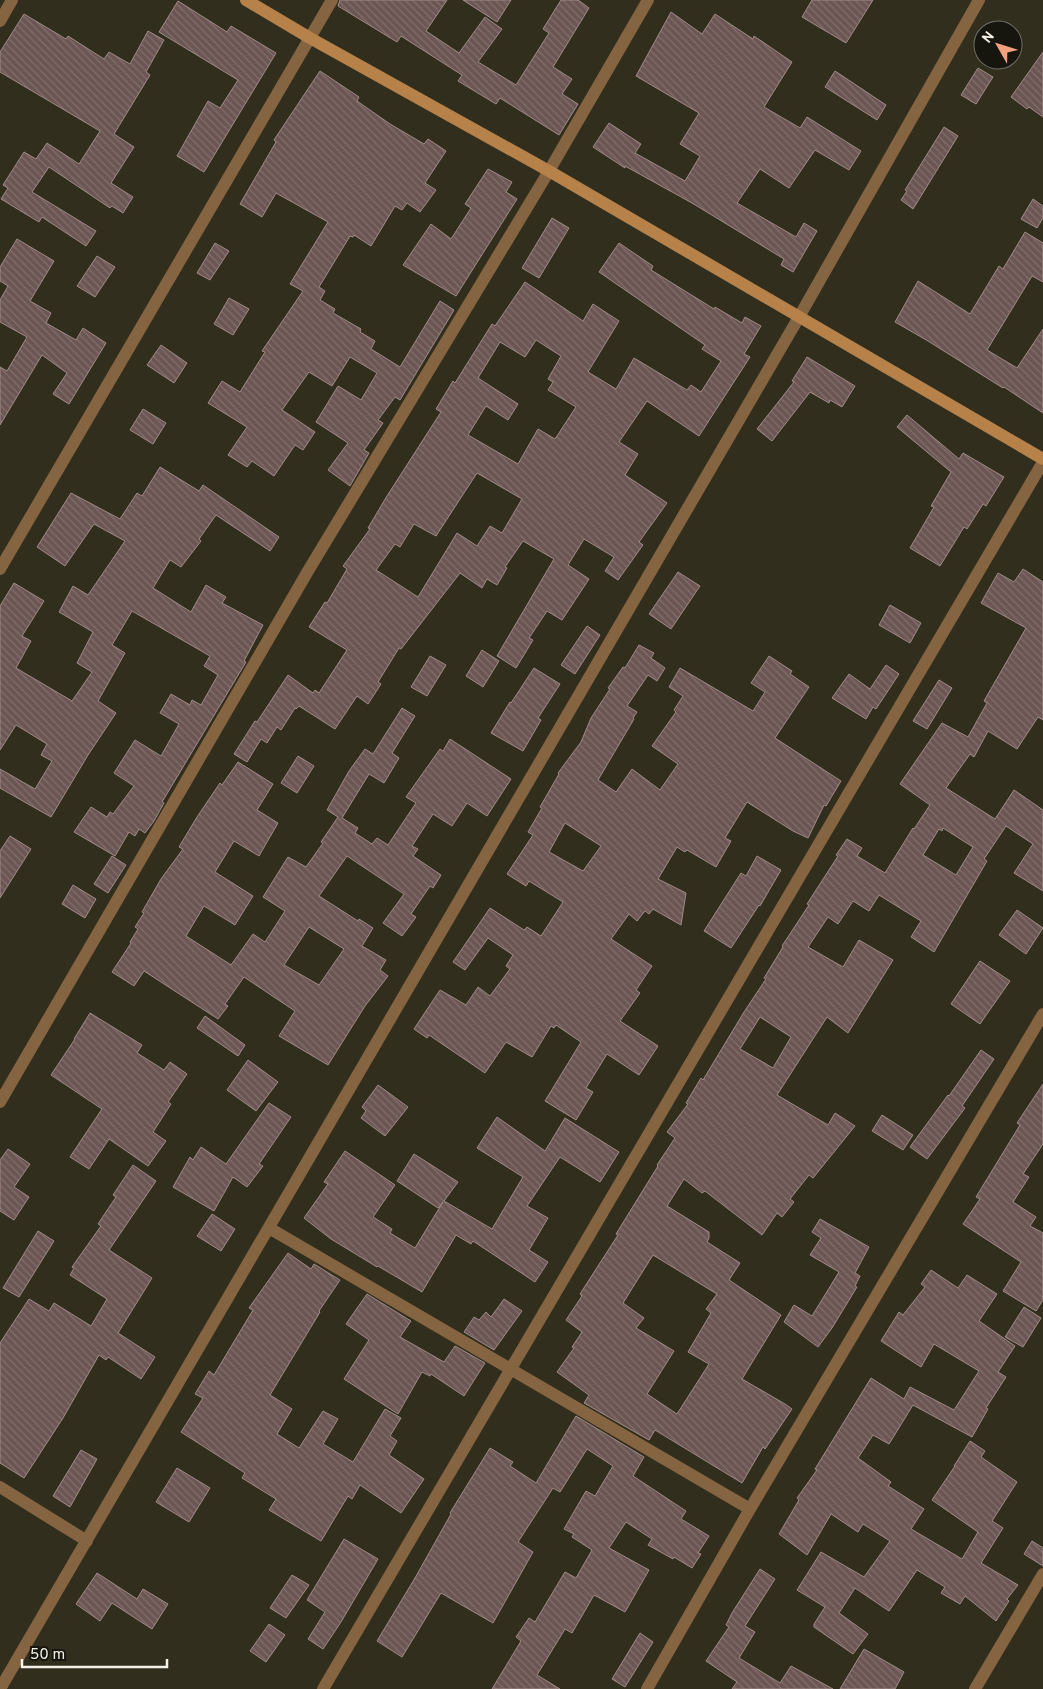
<svg xmlns="http://www.w3.org/2000/svg" width="1043" height="1689" font-family="Overpass,sans-serif">
  <style>
    .building { fill: url(#building-back-hatch); stroke: #a18a88; fill-rule: evenodd }
    .lines { fill: none; stroke-linecap: round; stroke-linejoin: round }
    .minor { stroke: #856442; stroke-width: 12 }
    .secondary { stroke: #b7824a; stroke-width: 12 }
  </style>
  <defs>
    <pattern id="building-back-hatch" width="6" height="6" patternUnits="userSpaceOnUse" patternTransform="scale(1.25)"><rect width="6" height="6" fill="#6b5653"/><path d="M-1 5l2 2M0 0l6 6M5-1l2 2" fill="none" stroke="#816f6c"/></pattern>
  </defs>
  <rect width="100%" height="100%" fill="#312e1d"/>
  <path class="building" d="M 340,0 L 447,0 L 426,31 L 459,53 L 485,17 L 502,29 L 478,62 L 516,85 L 549,33 L 543,29 L 561,0 L 578,0 L 589,8 L 553,67 L 572,79 L 562,94 L 578,104 L 559,135 L 500,98 L 496,104 L 458,81 L 462,75 L 401,36 L 397,42 L 338,6 Z
    M 463,0 L 511,0 L 497,22 Z
    M 812,0 L 873,0 L 846,43 L 802,17 Z
    M 178,1 L 227,32 L 231,26 L 276,53 L 204,172 L 177,156 L 208,101 L 220,108 L 238,80 L 159,32 Z
    M 671,12 L 702,34 L 715,14 L 753,39 L 754,36 L 792,62 L 764,107 L 800,128 L 807,117 L 861,151 L 849,170 L 815,150 L 789,188 L 760,169 L 737,203 L 796,237 L 804,223 L 817,231 L 793,272 L 781,265 L 784,259 L 692,203 L 625,166 L 625,168 L 593,147 L 609,123 L 641,144 L 635,153 L 685,181 L 700,156 L 680,144 L 699,113 L 636,76 Z
    M 24,14 L 66,39 L 68,36 L 104,59 L 109,52 L 130,64 L 148,31 L 164,40 L 146,72 L 150,75 L 114,134 L 134,147 L 111,183 L 133,197 L 123,213 L 112,206 L 110,208 L 49,167 L 32,192 L 96,231 L 86,246 L 42,217 L 39,222 L 1,199 L 8,188 L 3,185 L 24,152 L 36,159 L 47,143 L 79,164 L 100,131 L 0,72 L 0,52 Z
    M 1043,52 L 1043,117 L 1029,107 L 1027,109 L 1011,97 Z
    M 978,68 L 993,77 L 976,104 L 961,95 Z
    M 320,71 L 359,97 L 357,101 L 390,124 L 424,144 L 428,139 L 446,151 L 425,183 L 436,190 L 420,212 L 407,203 L 402,210 L 395,206 L 371,246 L 354,235 L 353,237 L 350,236 L 319,287 L 325,291 L 320,300 L 335,309 L 333,313 L 361,329 L 360,332 L 375,341 L 371,349 L 400,367 L 440,301 L 454,310 L 400,400 L 395,397 L 378,420 L 383,423 L 364,450 L 369,453 L 350,486 L 328,470 L 348,443 L 316,422 L 338,386 L 361,400 L 377,373 L 350,357 L 332,386 L 309,372 L 282,410 L 315,432 L 303,450 L 295,445 L 274,476 L 252,461 L 247,467 L 228,455 L 247,427 L 208,403 L 222,381 L 240,392 L 265,352 L 262,351 L 303,291 L 290,284 L 328,222 L 276,193 L 262,217 L 240,204 L 276,142 L 274,140 Z
    M 835,71 L 886,105 L 877,120 L 825,87 Z
    M 944,127 L 958,136 L 913,209 L 901,200 L 907,191 L 905,190 Z
    M 488,169 L 512,182 L 506,192 L 517,199 L 456,296 L 403,265 L 431,224 L 451,239 L 471,208 L 465,204 Z
    M 1033,199 L 1043,206 L 1043,218 L 1037,228 L 1021,219 Z
    M 552,218 L 569,228 L 539,278 L 522,268 Z
    M 1025,232 L 1043,243 L 1043,282 L 1032,276 L 987,350 L 1017,368 L 1043,329 L 1043,413 L 1004,387 L 1003,388 L 928,341 L 895,322 L 918,281 L 970,314 L 999,266 L 1003,269 Z
    M 17,239 L 54,261 L 30,301 L 51,313 L 46,323 L 76,340 L 83,328 L 106,343 L 69,404 L 53,394 L 67,373 L 42,355 L 0,425 L 0,367 L 7,371 L 27,337 L 0,322 L 0,300 L 8,286 L 0,281 L 0,267 Z
    M 215,243 L 229,251 L 210,280 L 197,273 Z
    M 619,243 L 653,266 L 651,270 L 714,309 L 715,307 L 742,323 L 745,317 L 761,326 L 744,354 L 750,357 L 699,436 L 647,401 L 619,442 L 638,454 L 625,475 L 667,503 L 639,542 L 643,545 L 618,580 L 605,571 L 614,557 L 584,539 L 568,565 L 589,579 L 562,620 L 547,611 L 529,638 L 533,640 L 516,668 L 497,656 L 554,559 L 523,541 L 505,567 L 507,568 L 497,585 L 487,579 L 482,588 L 460,573 L 401,649 L 399,648 L 378,682 L 381,684 L 368,704 L 357,696 L 335,729 L 299,706 L 296,709 L 295,708 L 281,730 L 277,727 L 267,743 L 261,739 L 247,762 L 234,754 L 255,721 L 257,722 L 288,675 L 313,693 L 315,690 L 319,693 L 347,650 L 309,627 L 325,602 L 327,603 L 347,569 L 343,566 L 370,529 L 368,528 L 387,496 L 441,412 L 436,409 L 453,381 L 455,383 L 492,324 L 495,326 L 525,282 L 583,321 L 593,304 L 619,321 L 588,372 L 616,389 L 634,358 L 687,390 L 691,385 L 701,392 L 721,361 L 702,349 L 705,345 L 599,272 ZM 536,340 L 561,356 L 548,379 L 553,382 L 548,390 L 576,407 L 555,439 L 538,429 L 518,464 L 468,435 L 486,406 L 508,420 L 518,404 L 478,378 L 500,342 L 525,357 ZM 477,473 L 522,499 L 502,533 L 490,526 L 477,546 L 457,533 L 418,597 L 376,570 L 395,544 L 400,547 L 414,524 L 436,536 Z
    M 97,256 L 115,267 L 95,297 L 77,286 Z
    M 229,298 L 249,309 L 233,335 L 214,324 Z
    M 161,345 L 187,363 L 174,383 L 147,365 Z
    M 807,357 L 855,386 L 842,407 L 830,400 L 829,403 L 810,392 L 772,441 L 757,429 L 794,382 L 792,381 Z
    M 143,409 L 166,423 L 153,444 L 130,430 Z
    M 907,415 L 959,459 L 963,453 L 1004,477 L 986,506 L 983,504 L 967,529 L 964,527 L 940,566 L 910,548 L 934,507 L 931,506 L 951,472 L 897,427 Z
    M 160,467 L 199,491 L 203,485 L 279,537 L 270,551 L 216,515 L 199,539 L 201,541 L 181,567 L 170,560 L 153,588 L 191,612 L 206,585 L 226,597 L 222,603 L 263,625 L 244,661 L 246,662 L 162,802 L 164,803 L 154,821 L 145,833 L 139,829 L 135,836 L 129,832 L 115,856 L 74,832 L 91,807 L 107,817 L 110,812 L 113,814 L 134,786 L 114,773 L 135,740 L 161,756 L 179,724 L 160,713 L 171,694 L 190,705 L 192,700 L 201,705 L 218,675 L 204,666 L 210,656 L 132,611 L 112,645 L 125,653 L 98,701 L 116,713 L 88,755 L 51,817 L 0,788 L 0,769 L 35,789 L 52,761 L 41,755 L 47,744 L 16,725 L 0,750 L 0,606 L 14,583 L 44,601 L 22,636 L 31,641 L 16,668 L 72,701 L 92,672 L 77,663 L 93,632 L 59,612 L 73,586 L 88,595 L 125,541 L 94,524 L 65,566 L 37,547 L 71,493 L 120,519 L 137,493 L 142,496 Z
    M 1023,569 L 1043,582 L 1043,720 L 1038,717 L 1017,749 L 988,731 L 974,757 L 970,754 L 946,788 L 995,819 L 1014,790 L 1043,810 L 1043,891 L 1014,873 L 1033,844 L 1006,826 L 984,859 L 987,861 L 934,952 L 911,937 L 921,921 L 879,895 L 869,911 L 853,901 L 838,924 L 828,917 L 808,947 L 843,967 L 859,940 L 893,960 L 848,1033 L 827,1017 L 777,1095 L 828,1125 L 835,1113 L 855,1126 L 813,1178 L 809,1175 L 790,1199 L 794,1202 L 782,1217 L 777,1213 L 762,1235 L 705,1191 L 702,1193 L 684,1179 L 667,1206 L 709,1232 L 709,1238 L 707,1242 L 740,1263 L 729,1280 L 781,1315 L 742,1379 L 785,1404 L 792,1409 L 765,1449 L 763,1447 L 742,1483 L 655,1430 L 649,1440 L 584,1403 L 589,1395 L 557,1372 L 574,1348 L 572,1347 L 582,1332 L 566,1320 L 582,1296 L 580,1294 L 618,1235 L 616,1234 L 658,1166 L 657,1165 L 675,1138 L 667,1132 L 688,1104 L 686,1103 L 701,1078 L 703,1080 L 744,1012 L 766,979 L 764,978 L 783,947 L 782,946 L 809,905 L 807,904 L 838,856 L 836,855 L 847,839 L 862,848 L 857,856 L 885,873 L 913,828 L 914,829 L 930,805 L 900,784 L 942,723 L 968,737 L 987,703 L 984,701 L 1026,628 L 981,603 L 998,573 L 1014,582 ZM 943,828 L 973,847 L 956,875 L 923,855 L 939,829 L 942,831 ZM 760,1017 L 791,1037 L 773,1068 L 740,1049 ZM 653,1255 L 717,1294 L 706,1309 L 711,1313 L 688,1352 L 709,1364 L 677,1414 L 647,1394 L 674,1351 L 636,1328 L 644,1318 L 623,1303 Z
    M 678,572 L 700,586 L 671,629 L 649,614 Z
    M 890,605 L 921,623 L 910,643 L 879,625 Z
    M 587,626 L 600,635 L 575,674 L 561,665 Z
    M 639,645 L 654,653 L 651,658 L 665,668 L 657,681 L 648,675 L 627,706 L 637,712 L 633,718 L 634,719 L 598,780 L 616,792 L 632,769 L 660,790 L 678,764 L 652,746 L 676,712 L 674,710 L 683,696 L 669,687 L 680,668 L 753,711 L 765,692 L 751,683 L 769,656 L 792,671 L 790,674 L 809,687 L 775,738 L 841,781 L 826,806 L 824,805 L 808,838 L 793,831 L 747,802 L 725,838 L 731,841 L 716,867 L 687,850 L 685,852 L 677,847 L 658,879 L 686,893 L 681,925 L 653,909 L 649,914 L 645,911 L 637,921 L 629,914 L 611,939 L 652,966 L 636,990 L 640,993 L 620,1021 L 658,1046 L 639,1075 L 607,1054 L 586,1088 L 593,1092 L 576,1120 L 545,1101 L 581,1042 L 556,1025 L 554,1028 L 551,1026 L 532,1057 L 506,1042 L 485,1073 L 429,1035 L 427,1038 L 414,1029 L 440,990 L 466,1005 L 478,987 L 490,996 L 510,969 L 506,966 L 513,955 L 488,938 L 465,970 L 453,962 L 490,908 L 524,930 L 527,927 L 541,936 L 563,902 L 529,881 L 526,886 L 507,874 L 533,835 L 528,832 L 542,808 L 540,807 L 559,774 L 558,773 L 581,742 L 591,718 L 610,689 L 608,688 L 623,667 L 625,668 ZM 565,823 L 601,846 L 583,871 L 549,852 Z
    M 482,650 L 499,661 L 483,687 L 466,676 Z
    M 430,656 L 446,665 L 427,696 L 411,687 Z
    M 886,665 L 899,674 L 876,709 L 873,707 L 866,719 L 832,698 L 849,674 L 870,689 Z
    M 534,668 L 560,684 L 538,718 L 541,720 L 523,751 L 491,733 L 510,702 L 511,703 Z
    M 939,680 L 952,688 L 927,729 L 913,721 Z
    M 402,708 L 415,716 L 392,753 L 399,758 L 384,783 L 369,774 L 342,818 L 358,828 L 355,833 L 372,844 L 377,838 L 388,845 L 416,803 L 406,797 L 440,749 L 443,751 L 450,739 L 511,779 L 487,816 L 467,803 L 452,826 L 433,814 L 412,846 L 418,849 L 413,856 L 441,875 L 433,888 L 430,886 L 411,914 L 416,917 L 402,936 L 383,923 L 404,894 L 347,856 L 319,896 L 358,921 L 359,919 L 373,928 L 362,946 L 386,960 L 380,970 L 388,976 L 365,1006 L 328,1065 L 279,1036 L 295,1011 L 244,977 L 225,1004 L 228,1006 L 218,1019 L 144,971 L 134,986 L 112,972 L 131,943 L 130,942 L 138,929 L 135,927 L 144,913 L 142,912 L 161,879 L 183,849 L 179,847 L 197,817 L 220,783 L 222,785 L 238,762 L 273,784 L 257,810 L 278,823 L 259,856 L 234,841 L 215,872 L 253,896 L 235,925 L 204,906 L 186,936 L 231,965 L 253,934 L 265,942 L 285,911 L 263,897 L 288,857 L 306,867 L 323,843 L 321,842 L 338,817 L 327,810 L 349,771 L 365,749 L 373,754 ZM 309,927 L 344,949 L 319,985 L 284,965 Z
    M 298,756 L 314,766 L 297,793 L 281,783 Z
    M 10,836 L 31,849 L 0,898 L 0,851 Z
    M 112,856 L 126,865 L 108,893 L 94,884 Z
    M 757,856 L 781,870 L 760,906 L 759,905 L 731,948 L 704,931 L 741,873 L 746,876 Z
    M 73,885 L 96,899 L 85,918 L 62,904 Z
    M 1017,910 L 1043,928 L 1026,954 L 999,935 Z
    M 980,961 L 1010,981 L 980,1024 L 951,1004 Z
    M 90,1013 L 142,1045 L 137,1053 L 164,1070 L 170,1062 L 187,1074 L 168,1102 L 171,1104 L 153,1132 L 166,1141 L 148,1166 L 109,1139 L 89,1169 L 70,1157 L 102,1109 L 51,1075 L 75,1039 L 74,1039 Z
    M 205,1016 L 245,1045 L 238,1056 L 197,1028 Z
    M 981,1050 L 994,1059 L 962,1106 L 965,1108 L 927,1159 L 910,1147 L 948,1095 L 949,1096 Z
    M 248,1060 L 278,1082 L 256,1111 L 227,1090 Z
    M 1043,1084 L 1043,1144 L 1023,1174 L 1029,1177 L 1013,1202 L 1036,1217 L 1030,1226 L 1043,1233 L 1043,1300 L 1036,1311 L 1003,1291 L 1021,1262 L 963,1224 L 980,1199 L 976,1197 L 1020,1125 L 1017,1123 Z
    M 378,1085 L 408,1107 L 385,1136 L 361,1118 L 366,1111 L 362,1107 Z
    M 269,1103 L 291,1117 L 259,1164 L 263,1166 L 247,1187 L 233,1177 L 214,1211 L 173,1187 L 190,1157 L 193,1160 L 201,1147 L 226,1164 Z
    M 882,1115 L 913,1135 L 903,1150 L 872,1131 Z
    M 497,1117 L 545,1151 L 565,1118 L 619,1152 L 600,1182 L 560,1157 L 527,1206 L 548,1218 L 529,1250 L 548,1262 L 535,1282 L 473,1241 L 471,1244 L 456,1235 L 422,1292 L 378,1266 L 377,1267 L 331,1239 L 304,1218 L 328,1184 L 324,1182 L 345,1151 L 395,1185 L 373,1217 L 392,1229 L 390,1233 L 415,1248 L 443,1202 L 438,1208 L 397,1181 L 414,1154 L 458,1182 L 444,1201 L 492,1229 L 523,1177 L 477,1148 Z
    M 8,1149 L 30,1164 L 14,1187 L 29,1197 L 14,1220 L 0,1211 L 0,1160 Z
    M 133,1165 L 156,1181 L 109,1250 L 152,1278 L 118,1333 L 155,1357 L 141,1379 L 108,1357 L 106,1360 L 99,1355 L 63,1418 L 24,1478 L 0,1463 L 0,1343 L 29,1299 L 49,1311 L 54,1303 L 91,1326 L 107,1299 L 70,1275 L 74,1268 L 72,1267 L 101,1226 L 98,1224 L 116,1197 L 113,1195 Z
    M 212,1214 L 235,1229 L 221,1251 L 197,1236 Z
    M 820,1219 L 869,1247 L 855,1273 L 860,1276 L 855,1286 L 857,1287 L 832,1328 L 818,1347 L 784,1322 L 794,1305 L 812,1316 L 839,1272 L 810,1255 L 821,1238 L 812,1232 Z
    M 38,1231 L 54,1241 L 19,1297 L 3,1288 Z
    M 288,1253 L 311,1269 L 314,1264 L 340,1280 L 319,1311 L 320,1312 L 270,1395 L 292,1409 L 277,1434 L 299,1448 L 323,1411 L 338,1419 L 323,1444 L 353,1462 L 385,1409 L 401,1418 L 390,1436 L 397,1441 L 389,1455 L 424,1479 L 401,1513 L 360,1485 L 352,1499 L 348,1496 L 321,1541 L 269,1510 L 276,1499 L 242,1478 L 245,1473 L 181,1432 L 203,1398 L 195,1394 L 209,1371 L 214,1375 L 253,1310 L 249,1308 Z
    M 931,1270 L 958,1288 L 967,1275 L 997,1294 L 979,1321 L 1015,1346 L 998,1372 L 1006,1377 L 986,1408 L 988,1409 L 972,1437 L 913,1405 L 889,1444 L 873,1435 L 858,1458 L 891,1482 L 888,1486 L 924,1509 L 911,1529 L 962,1559 L 978,1532 L 932,1500 L 955,1466 L 954,1466 L 970,1441 L 985,1451 L 981,1457 L 1017,1482 L 992,1521 L 1003,1528 L 981,1563 L 1018,1585 L 1007,1599 L 1009,1601 L 996,1621 L 965,1596 L 960,1604 L 941,1593 L 945,1587 L 917,1570 L 889,1611 L 855,1588 L 839,1613 L 868,1634 L 853,1654 L 814,1627 L 814,1624 L 825,1607 L 797,1590 L 821,1552 L 864,1577 L 890,1541 L 863,1524 L 858,1532 L 831,1514 L 807,1555 L 779,1534 L 799,1500 L 797,1498 L 817,1470 L 815,1469 L 871,1378 L 904,1399 L 910,1387 L 954,1410 L 979,1371 L 934,1344 L 921,1367 L 881,1341 L 899,1312 L 903,1315 L 925,1287 L 921,1284 Z
    M 367,1294 L 411,1321 L 400,1337 L 444,1362 L 455,1346 L 485,1363 L 464,1396 L 431,1374 L 430,1376 L 422,1372 L 398,1414 L 344,1379 L 369,1340 L 346,1324 Z
    M 504,1299 L 522,1311 L 494,1350 L 464,1332 L 474,1317 L 479,1320 L 486,1312 L 491,1317 Z
    M 1024,1307 L 1041,1318 L 1023,1347 L 1005,1337 Z
    M 576,1416 L 644,1457 L 633,1476 L 686,1511 L 681,1519 L 709,1536 L 698,1553 L 701,1554 L 692,1568 L 674,1557 L 673,1559 L 648,1545 L 652,1539 L 626,1522 L 609,1548 L 649,1570 L 625,1612 L 594,1595 L 572,1633 L 565,1629 L 537,1675 L 560,1689 L 492,1689 L 521,1641 L 516,1637 L 529,1618 L 535,1622 L 565,1572 L 576,1578 L 592,1550 L 572,1537 L 574,1534 L 564,1529 L 586,1491 L 595,1496 L 613,1466 L 587,1449 L 560,1492 L 553,1488 L 518,1542 L 533,1552 L 493,1623 L 441,1593 L 402,1657 L 377,1641 L 415,1578 L 451,1514 L 450,1513 L 490,1448 L 513,1462 L 510,1466 L 536,1483 Z
    M 81,1450 L 97,1459 L 70,1507 L 53,1496 Z
    M 177,1468 L 210,1488 L 189,1522 L 156,1502 Z
    M 344,1539 L 378,1559 L 341,1622 L 323,1649 L 308,1639 L 325,1612 L 307,1600 Z
    M 1032,1541 L 1043,1548 L 1043,1566 L 1024,1554 Z
    M 760,1569 L 775,1579 L 745,1626 L 755,1632 L 739,1658 L 780,1683 L 791,1666 L 833,1689 L 732,1689 L 737,1682 L 706,1661 L 729,1627 L 726,1625 L 732,1613 Z
    M 97,1573 L 137,1599 L 143,1589 L 168,1604 L 152,1629 L 112,1603 L 100,1621 L 76,1604 Z
    M 292,1575 L 309,1585 L 286,1618 L 270,1608 Z
    M 269,1624 L 285,1635 L 266,1662 L 250,1651 Z
    M 640,1633 L 653,1642 L 625,1687 L 612,1679 Z
    M 864,1649 L 904,1672 L 895,1689 L 840,1689 Z"/>
  <g class="lines">
    <path class="minor" d="M 0,21 L 12,0
      M 0,569 L 332,0
      M 0,1102 L 308,571 L 549,171 L 648,0
      M 269,1228 L 750,1509
      M 0,1487 L 87,1541
      M 0,1689 L 799,317 L 979,0
      M 323,1689 L 1043,462
      M 647,1689 L 750,1509 L 1043,1014
      M 975,1689 L 1043,1574"/>
    <path class="secondary" d="M 246,0 L 310,38 L 549,171 L 1043,459"/>
  </g>
  <g transform="translate(998 45) rotate(309)"><circle r="24" fill="#17160e" stroke="#6f6e65"/>
  <path d="M0-4L9 19L0 12L-9 19Z" fill="#f3a081"/>
  <text y="-8" font-size="14" font-weight="bold" text-anchor="middle" fill="#f4f2e7">N</text>
  </g>
  <path d="M22 1659v8h145v-8" fill="none" stroke="#f4f2e7" stroke-width="2.5"/>
  <text x="30" y="1659" font-size="15" fill="#f4f2e7" stroke="#17160e" stroke-width="4" paint-order="stroke">50 m</text>
</svg>
